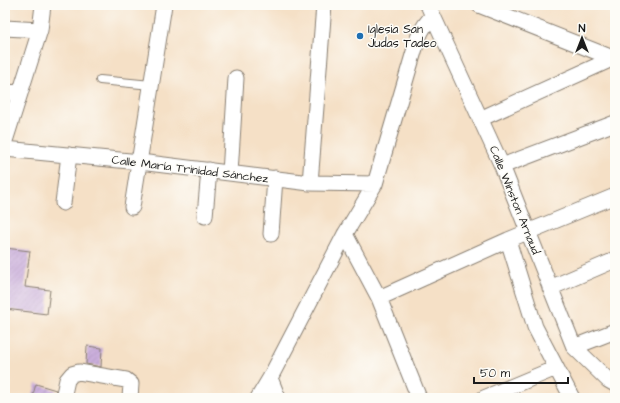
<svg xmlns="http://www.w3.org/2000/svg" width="620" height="403" font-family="'Architects Daughter',sans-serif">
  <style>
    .building { fill: url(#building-hatch) }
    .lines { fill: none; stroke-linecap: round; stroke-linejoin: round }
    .service-casing { stroke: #887e71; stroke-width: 10 }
    .minor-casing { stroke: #887e71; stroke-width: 17 }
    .service { stroke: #fff; stroke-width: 8 }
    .minor { stroke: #fff; stroke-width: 15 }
    .poi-dot { fill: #1f6fb2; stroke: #fdfcf7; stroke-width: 1.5 }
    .labels { text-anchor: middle; stroke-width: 3; stroke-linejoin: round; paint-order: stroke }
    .poi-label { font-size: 12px; fill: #1c1c1c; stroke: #fdfcf7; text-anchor: start }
    .street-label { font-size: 12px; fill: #1c1c1c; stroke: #fdfcf7 }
  </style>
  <defs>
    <pattern id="building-hatch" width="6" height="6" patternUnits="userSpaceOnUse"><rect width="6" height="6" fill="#caaedc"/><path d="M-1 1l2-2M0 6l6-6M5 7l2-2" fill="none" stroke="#ad95bc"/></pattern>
  </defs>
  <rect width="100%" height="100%" fill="#fdfcf7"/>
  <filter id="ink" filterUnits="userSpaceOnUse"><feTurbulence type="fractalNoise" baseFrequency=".025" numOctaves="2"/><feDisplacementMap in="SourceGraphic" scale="8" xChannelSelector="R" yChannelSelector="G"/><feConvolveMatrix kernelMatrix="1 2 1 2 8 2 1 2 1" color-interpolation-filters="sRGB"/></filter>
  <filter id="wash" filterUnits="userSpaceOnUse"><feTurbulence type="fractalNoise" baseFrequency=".012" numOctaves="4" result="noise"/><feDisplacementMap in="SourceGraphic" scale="16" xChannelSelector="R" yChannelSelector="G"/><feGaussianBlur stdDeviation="0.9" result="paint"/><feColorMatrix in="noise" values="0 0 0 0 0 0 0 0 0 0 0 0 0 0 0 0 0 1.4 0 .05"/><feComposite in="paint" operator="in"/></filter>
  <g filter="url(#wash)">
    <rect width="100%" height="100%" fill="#f5e0c6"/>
    <g id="blocks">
      <path class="building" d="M 5,248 L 30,251 L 25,287 L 50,290 L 47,314 L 5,309 Z
        M 87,346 L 102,348 L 101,367 L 86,364 Z
        M 36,384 L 56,390 L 54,398 L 32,398 Z"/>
    </g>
  </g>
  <g filter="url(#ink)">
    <use href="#blocks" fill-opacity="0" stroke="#887e71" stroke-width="1"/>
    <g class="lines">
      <defs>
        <path id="service" d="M 100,80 L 151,85"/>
        <path id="minor" d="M 428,5 L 502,166 L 574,347 L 608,380 L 615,384
          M 479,5 L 615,59
          M 5,28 L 40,30
          M 5,92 L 20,93
          M 480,119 L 614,58
          M 5,141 L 40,30 L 43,5
          M 5,149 L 140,162 L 310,183 L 375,184
          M 502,166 L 615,123
          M 230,173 L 236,78
          M 310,183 L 324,5
          M 63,203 L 69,155
          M 132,207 L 164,5
          M 205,216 L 209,170
          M 271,234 L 275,178
          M 345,234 L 379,298 L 419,398
          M 508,240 L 535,327 L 572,398
          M 550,288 L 615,260
          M 379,298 L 508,240 L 615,196
          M 574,347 L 615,331
          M 270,378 L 278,398
          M 63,398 L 67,380 L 72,374 L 79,372 L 126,380 L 131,384 L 130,398
          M 258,398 L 270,378 L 345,234 L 375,184 L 418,38 C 422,29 426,22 433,16
          M 484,398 L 556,368"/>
      </defs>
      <use href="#service" class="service-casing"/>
      <use href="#minor" class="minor-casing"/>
      <use href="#service" class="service"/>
      <use href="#minor" class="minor"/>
    </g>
  </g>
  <circle class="poi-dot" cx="360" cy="36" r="4"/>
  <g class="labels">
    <g class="poi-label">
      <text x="368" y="33">Iglesia San<tspan x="368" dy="14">Judas Tadeo</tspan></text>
    </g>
    <g class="street-label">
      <text transform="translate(190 169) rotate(7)" y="4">Calle María Trinidad Sánchez</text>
      <text transform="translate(515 200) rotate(68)" y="4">Calle Winston Arnaud</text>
    </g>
  </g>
  <rect width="620" height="403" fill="none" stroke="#fdfcf7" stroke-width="20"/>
  <g transform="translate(582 38)" stroke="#fdfcf7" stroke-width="3" paint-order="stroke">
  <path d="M0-3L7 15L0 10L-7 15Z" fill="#1c1c1c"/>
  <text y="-6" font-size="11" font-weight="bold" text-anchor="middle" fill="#1c1c1c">N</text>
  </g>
  <path d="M474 377v6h94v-6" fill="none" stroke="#1c1c1c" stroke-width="2"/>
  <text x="480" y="377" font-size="12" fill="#1c1c1c" stroke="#fdfcf7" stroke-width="3" paint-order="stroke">50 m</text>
</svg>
